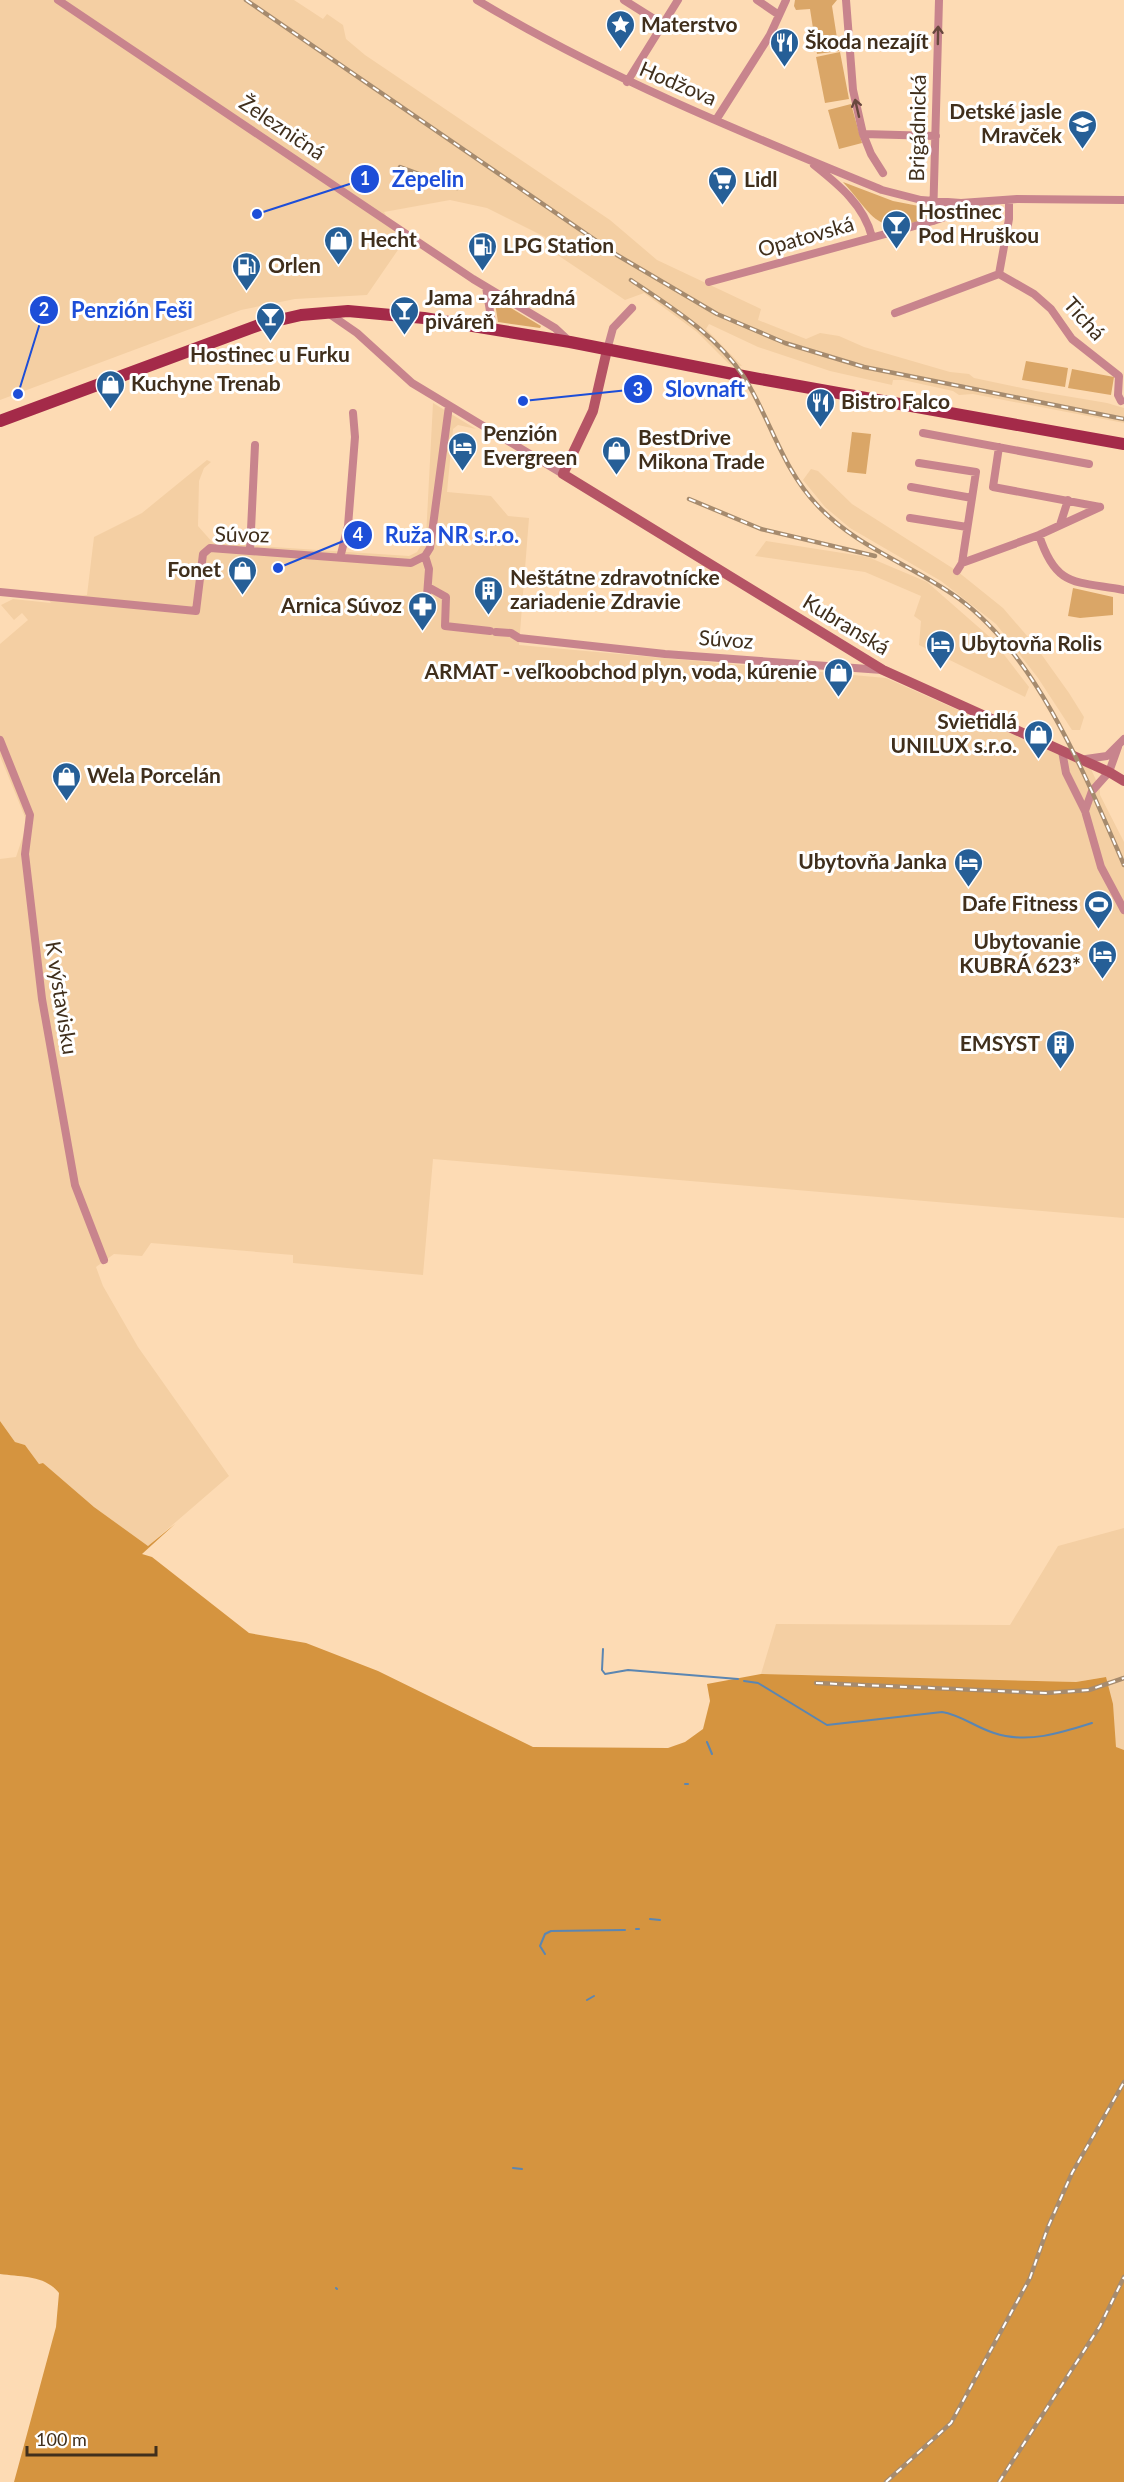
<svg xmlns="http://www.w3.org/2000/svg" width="1124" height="2482" font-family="Lato,sans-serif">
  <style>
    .built { fill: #f4cfa3 }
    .green { fill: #daa667 }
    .forest { fill: #d5943f }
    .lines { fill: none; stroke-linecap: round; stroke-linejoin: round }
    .stream { stroke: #5b86b2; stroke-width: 2 }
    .street { stroke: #c8848d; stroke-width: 8 }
    .secondary { stroke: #b55465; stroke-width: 10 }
    .primary { stroke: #a42a49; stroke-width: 12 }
    .rail-casing { stroke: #a68b6e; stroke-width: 4.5 }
    .rail { stroke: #fff; stroke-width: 2; stroke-dasharray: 7; stroke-linecap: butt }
    .oneway { stroke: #69483e }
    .labels { text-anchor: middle; stroke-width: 6; stroke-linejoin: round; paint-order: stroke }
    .poi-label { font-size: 21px; font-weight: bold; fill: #402f1c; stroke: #fff; text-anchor: start }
    .street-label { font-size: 21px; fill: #402f1c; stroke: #fff }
    .leader { fill: none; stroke: #1d4ed8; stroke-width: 2 }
    .callout-dot { fill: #1d4ed8; stroke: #fff; stroke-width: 2 }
    .mark-label { font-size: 18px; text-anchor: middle; font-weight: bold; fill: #fff }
    .callout-label { font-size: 22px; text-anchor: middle; font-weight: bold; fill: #1d4ed8; stroke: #fff; stroke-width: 6; stroke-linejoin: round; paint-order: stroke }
  </style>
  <rect width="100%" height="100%" fill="#fddbb4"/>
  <path class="built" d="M 0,0 L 294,0 L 323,19 L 327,14 L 343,25 L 346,39 L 365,55 L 610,220 L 657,260 L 761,309 L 758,320 L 806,339 L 820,333 L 839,336 L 864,347 L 950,372 L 969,374 L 974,378 L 1036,391 L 1107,403 L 1124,408 L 1124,423 L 973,394 L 959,395 L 953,391 L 903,380 L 893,380 L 892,385 L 830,371 L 758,347 L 709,324 L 706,329 L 742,366 L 729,364 L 697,332 L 644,293 L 625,300 L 547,248 L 545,237 L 487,208 L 450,200 L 384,212 L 402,244 L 367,295 L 295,299 L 241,310 L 0,400 Z
    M 433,403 L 476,429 L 458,425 L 453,429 L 447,492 L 491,496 L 508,516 L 529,518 L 519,645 L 886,678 L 1091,769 L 1100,789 L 1100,795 L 1124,842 L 1124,1218 L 433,1159 L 423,1275 L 293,1263 L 293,1255 L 151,1243 L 142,1256 L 114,1254 L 96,1267 L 103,1286 L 138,1347 L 229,1476 L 148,1546 L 94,1507 L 43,1463 L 39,1464 L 25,1445 L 15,1442 L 0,1421 L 0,859 L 16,857 L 26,827 L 25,817 L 0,756 L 0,644 L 28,620 L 22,613 L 14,620 L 1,605 L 13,599 L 51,603 L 46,597 L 87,595 L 94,537 L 142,513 L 207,460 L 211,462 L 204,468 L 199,481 L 198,526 L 213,543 L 409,556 L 417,552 L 426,537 Z
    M 811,469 L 818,471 L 852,504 L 957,571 L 1003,608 L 1034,644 L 1069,693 L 1084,717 L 1080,730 L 1072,730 L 1038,678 L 996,624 L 941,581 L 850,528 L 825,507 L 803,480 Z
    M 766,541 L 868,557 L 927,582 L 992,639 L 1029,687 L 1025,697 L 919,645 L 921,621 L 914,616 L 921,596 L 865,572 L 755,556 Z
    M 1124,1528 L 1124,1750 L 1116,1748 L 1105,1677 L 1076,1682 L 761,1674 L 776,1624 L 1010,1625 L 1058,1546 Z"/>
  <path class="green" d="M 795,0 L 837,0 L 832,6 L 839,51 L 817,54 L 810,9 L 796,10 L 794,6 Z
    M 840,52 L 849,99 L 825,103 L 816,57 Z
    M 851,104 L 862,143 L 839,149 L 828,110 Z
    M 843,182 L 893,201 L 929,208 L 928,219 C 874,234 877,220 843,182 Z
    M 499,301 L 541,326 L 540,328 L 498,322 L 495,303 Z
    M 1026,361 L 1068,368 L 1065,387 L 1022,380 Z
    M 1072,369 L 1114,377 L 1111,395 L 1068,388 Z
    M 852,432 L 871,434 L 866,474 L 847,472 Z
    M 1073,588 L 1113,597 L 1113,615 L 1080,618 L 1068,616 Z"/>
  <path class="forest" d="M 0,1421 L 15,1442 L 25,1445 L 39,1464 L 43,1463 L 94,1507 L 148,1546 L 175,1524 L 142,1554 L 152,1557 L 249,1633 L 306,1643 L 378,1671 L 533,1747 L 668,1748 L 685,1742 L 703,1729 L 710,1701 L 707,1684 L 761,1674 L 1076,1682 L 1106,1677 L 1113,1704 L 1116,1747 L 1124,1750 L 1124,2482 L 14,2482 L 56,2327 L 59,2293 C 45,2275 21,2277 0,2274 Z"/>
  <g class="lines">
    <path class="stream" d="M 603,1649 L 602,1670 L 605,1674 L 628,1670 L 738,1679
      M 744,1681 L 758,1683 L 827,1725 L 942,1712 C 961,1715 975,1727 994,1733 C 1027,1744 1061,1733 1092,1723
      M 707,1742 L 712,1754
      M 685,1784 L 688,1784
      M 650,1919 L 660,1920
      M 636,1929 L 639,1929
      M 545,1954 L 540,1946 L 545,1934 L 551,1931 L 625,1930
      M 587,2000 L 594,1996
      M 513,2168 L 522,2169
      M 336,2288 L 337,2289"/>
    <path class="street" d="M 58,0 L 473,279 L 555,328 L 569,341
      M 477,0 C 605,77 743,133 882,190 L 921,200 L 961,203 L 1017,199 L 1124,200
      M 624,0 L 662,24
      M 757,0 L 779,15
      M 846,0 L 853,90 L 863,134 L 936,136
      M 627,82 L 678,0
      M 716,120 L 770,35 L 786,0
      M 863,134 L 871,154 L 883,173
      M 814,165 C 839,185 864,205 872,237
      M 1009,200 L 1009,219 L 999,274 L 1034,294 L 1051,309 L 1072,339 L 1119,376 L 1118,395 L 1121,401
      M 933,221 L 939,0
      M 709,282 L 933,221 L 960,212 L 975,203
      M 486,287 L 493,329
      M 328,313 L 357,333 L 412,383 L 563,474
      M 895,313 L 999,274
      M 607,350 L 613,328 L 632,308
      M 923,433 L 1089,464
      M 999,447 L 993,487 L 1100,507
      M 919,463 L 976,472 L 962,563 L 1039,535 L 1100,507
      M 911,487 L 972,498
      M 910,518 L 967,527
      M 1060,525 L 1068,500
      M 1039,535 C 1056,588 1075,581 1124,590
      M 250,551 L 255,445
      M 425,556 L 429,569 L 427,596
      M 340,558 L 348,526 L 355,437 L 353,413
      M 957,571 L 962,563
      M 428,587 L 446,597 L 445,626 L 490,631
      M 0,592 L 196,611 L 203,554 L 210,548 L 411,563 L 425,556 L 430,548 L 449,406
      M 496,632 L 511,633 L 519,638 L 665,654 L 882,670
      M 0,740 L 30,815 L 25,854 L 42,999 L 75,1185 L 104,1260
      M 1062,751 L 1066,773 L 1085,811 L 1101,867 L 1124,910
      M 1086,759 L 1107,756 L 1124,739
      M 1085,811 L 1092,791 L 1109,772 L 1118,747"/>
    <path class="secondary" d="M 607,350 L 593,411 L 563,474 L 883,670 L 1109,772 L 1124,781"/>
    <path class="primary" d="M 0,421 L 262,324 L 301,315 L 348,311 L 424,318 L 570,342 L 743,376 L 1124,444"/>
    <defs>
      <path id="rail" d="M 246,0 L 617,255 L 717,314 L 785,343 L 864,367 L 1124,419
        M 400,167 L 457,188
        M 631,280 C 672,308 717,335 744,377 C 771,420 782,469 818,506 C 858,548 912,565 958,598 C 1037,655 1086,777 1124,865
        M 689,499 L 761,529 L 875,556
        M 816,1683 L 1046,1693 L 1089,1690 L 1124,1678
        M 886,2482 L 951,2423 L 1030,2278 L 1048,2227 L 1072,2173 L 1124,2082
        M 999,2482 L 1100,2326 L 1124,2277"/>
    </defs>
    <use href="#rail" class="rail-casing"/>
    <use href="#rail" class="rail"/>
  </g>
  <defs><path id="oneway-shaft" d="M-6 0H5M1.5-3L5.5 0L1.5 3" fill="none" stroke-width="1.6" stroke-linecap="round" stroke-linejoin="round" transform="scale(1.5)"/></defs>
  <g class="oneway">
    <use href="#oneway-shaft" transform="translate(938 35) rotate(-89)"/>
    <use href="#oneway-shaft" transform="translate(857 108) rotate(-103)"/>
  </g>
  <defs>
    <symbol id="sight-pin" viewBox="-11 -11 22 30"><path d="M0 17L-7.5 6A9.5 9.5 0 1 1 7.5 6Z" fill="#265f97" stroke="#fff"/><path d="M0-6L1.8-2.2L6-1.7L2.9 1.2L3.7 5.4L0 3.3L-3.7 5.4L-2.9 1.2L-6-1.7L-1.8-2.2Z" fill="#fff"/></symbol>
    <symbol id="restaurant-pin" viewBox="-11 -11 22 30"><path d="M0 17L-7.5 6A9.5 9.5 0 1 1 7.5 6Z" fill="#265f97" stroke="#fff"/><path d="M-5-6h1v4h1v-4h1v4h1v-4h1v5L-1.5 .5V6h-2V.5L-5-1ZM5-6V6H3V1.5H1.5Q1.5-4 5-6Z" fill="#fff"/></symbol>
    <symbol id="school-pin" viewBox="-11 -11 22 30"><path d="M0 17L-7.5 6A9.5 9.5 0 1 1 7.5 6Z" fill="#265f97" stroke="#fff"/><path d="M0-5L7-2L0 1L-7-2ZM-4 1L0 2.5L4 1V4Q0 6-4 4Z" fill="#fff"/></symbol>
    <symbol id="supermarket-pin" viewBox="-11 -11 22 30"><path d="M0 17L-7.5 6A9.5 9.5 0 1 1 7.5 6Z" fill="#265f97" stroke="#fff"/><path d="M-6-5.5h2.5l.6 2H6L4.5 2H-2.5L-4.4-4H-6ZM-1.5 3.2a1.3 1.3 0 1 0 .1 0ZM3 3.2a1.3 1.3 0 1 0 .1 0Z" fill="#fff"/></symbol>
    <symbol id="bar-pin" viewBox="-11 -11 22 30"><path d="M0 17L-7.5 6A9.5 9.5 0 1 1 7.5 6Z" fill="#265f97" stroke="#fff"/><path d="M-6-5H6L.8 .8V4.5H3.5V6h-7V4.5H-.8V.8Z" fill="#fff"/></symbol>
    <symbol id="shop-pin" viewBox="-11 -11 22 30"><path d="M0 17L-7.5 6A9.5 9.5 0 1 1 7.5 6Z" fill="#265f97" stroke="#fff"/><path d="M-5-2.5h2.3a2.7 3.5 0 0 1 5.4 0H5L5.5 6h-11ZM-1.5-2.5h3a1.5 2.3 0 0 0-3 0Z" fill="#fff"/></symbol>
    <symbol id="fuel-pin" viewBox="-11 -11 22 30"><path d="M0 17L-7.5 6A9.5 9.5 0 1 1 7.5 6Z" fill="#265f97" stroke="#fff"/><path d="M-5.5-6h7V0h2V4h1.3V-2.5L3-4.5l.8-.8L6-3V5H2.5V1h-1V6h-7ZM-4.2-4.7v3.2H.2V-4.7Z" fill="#fff"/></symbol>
    <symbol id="hotel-pin" viewBox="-11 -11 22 30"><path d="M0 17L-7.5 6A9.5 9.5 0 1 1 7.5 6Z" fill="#265f97" stroke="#fff"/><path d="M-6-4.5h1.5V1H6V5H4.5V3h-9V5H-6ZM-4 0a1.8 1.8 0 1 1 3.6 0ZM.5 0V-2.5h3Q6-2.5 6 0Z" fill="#fff"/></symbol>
    <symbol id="building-pin" viewBox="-11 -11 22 30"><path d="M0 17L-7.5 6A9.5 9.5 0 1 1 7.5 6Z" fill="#265f97" stroke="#fff"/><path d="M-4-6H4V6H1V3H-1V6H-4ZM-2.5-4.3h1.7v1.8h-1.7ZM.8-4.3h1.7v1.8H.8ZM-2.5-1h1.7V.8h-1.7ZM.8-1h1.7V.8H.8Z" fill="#fff"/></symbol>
    <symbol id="pharmacy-pin" viewBox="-11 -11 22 30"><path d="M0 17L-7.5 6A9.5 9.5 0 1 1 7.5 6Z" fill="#265f97" stroke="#fff"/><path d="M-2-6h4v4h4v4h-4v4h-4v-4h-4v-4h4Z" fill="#fff"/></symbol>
    <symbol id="stadium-pin" viewBox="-11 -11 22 30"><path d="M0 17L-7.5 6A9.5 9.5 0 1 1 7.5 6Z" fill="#265f97" stroke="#fff"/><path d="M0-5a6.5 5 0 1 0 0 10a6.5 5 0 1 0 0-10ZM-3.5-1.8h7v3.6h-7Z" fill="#fff"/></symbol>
  </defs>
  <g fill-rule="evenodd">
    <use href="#sight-pin" x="604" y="8" width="33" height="45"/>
    <use href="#restaurant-pin" x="768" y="26" width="33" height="45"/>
    <use href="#school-pin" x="1066" y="108" width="33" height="45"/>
    <use href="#supermarket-pin" x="706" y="164" width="33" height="45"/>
    <use href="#bar-pin" x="880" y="208" width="33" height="45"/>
    <use href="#shop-pin" x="322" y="224" width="33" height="45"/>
    <use href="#fuel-pin" x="466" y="230" width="33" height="45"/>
    <use href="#fuel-pin" x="230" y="250" width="33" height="45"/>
    <use href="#bar-pin" x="388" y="294" width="33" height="45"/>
    <use href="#bar-pin" x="254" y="300" width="33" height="45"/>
    <use href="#shop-pin" x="94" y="368" width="33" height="45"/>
    <use href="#restaurant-pin" x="804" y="386" width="33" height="45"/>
    <use href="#hotel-pin" x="446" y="430" width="33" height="45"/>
    <use href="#shop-pin" x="600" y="434" width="33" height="45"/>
    <use href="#shop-pin" x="226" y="554" width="33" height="45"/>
    <use href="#building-pin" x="472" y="574" width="33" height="45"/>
    <use href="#pharmacy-pin" x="406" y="590" width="33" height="45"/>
    <use href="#hotel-pin" x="924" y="628" width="33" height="45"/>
    <use href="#shop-pin" x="822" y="656" width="33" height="45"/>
    <use href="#shop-pin" x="1022" y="718" width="33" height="45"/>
    <use href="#shop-pin" x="50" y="760" width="33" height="45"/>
    <use href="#hotel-pin" x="952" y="846" width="33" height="45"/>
    <use href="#stadium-pin" x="1082" y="888" width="33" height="45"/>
    <use href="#hotel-pin" x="1086" y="938" width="33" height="45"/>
    <use href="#building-pin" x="1044" y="1028" width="33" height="45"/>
  </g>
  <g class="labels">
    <g class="poi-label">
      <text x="641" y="32">Materstvo</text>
      <text x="805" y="49">Škoda nezajít</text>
      <text x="1062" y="119" text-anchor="end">Detské jasle<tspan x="1062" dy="24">Mravček</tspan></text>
      <text x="744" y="187">Lidl</text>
      <text x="918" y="219">Hostinec<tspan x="918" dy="24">Pod Hruškou</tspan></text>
      <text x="360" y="247">Hecht</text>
      <text x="503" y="253">LPG Station</text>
      <text x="268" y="273">Orlen</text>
      <text x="425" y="305">Jama - záhradná<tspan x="425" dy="24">piváreň</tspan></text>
      <text x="270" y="362" text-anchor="middle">Hostinec u Furku</text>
      <text x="131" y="391">Kuchyne Trenab</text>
      <text x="841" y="409">Bistro Falco</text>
      <text x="483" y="441">Penzión<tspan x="483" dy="24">Evergreen</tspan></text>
      <text x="638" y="445">BestDrive<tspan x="638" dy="24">Mikona Trade</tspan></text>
      <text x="221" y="577" text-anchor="end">Fonet</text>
      <text x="510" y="585">Neštátne zdravotnícke<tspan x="510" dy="24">zariadenie Zdravie</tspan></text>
      <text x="402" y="613" text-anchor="end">Arnica Súvoz</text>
      <text x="961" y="651">Ubytovňa Rolis</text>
      <text x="817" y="679" text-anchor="end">ARMAT - veľkoobchod plyn, voda, kúrenie</text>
      <text x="1017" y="729" text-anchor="end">Svietidlá<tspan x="1017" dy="24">UNILUX s.r.o.</tspan></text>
      <text x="87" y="783">Wela Porcelán</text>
      <text x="947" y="869" text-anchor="end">Ubytovňa Janka</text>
      <text x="1078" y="911" text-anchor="end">Dafe Fitness</text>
      <text x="1081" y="949" text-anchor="end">Ubytovanie<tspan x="1081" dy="24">KUBRÁ 623*</tspan></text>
      <text x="1040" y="1051" text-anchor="end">EMSYST</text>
    </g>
    <g class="street-label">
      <text transform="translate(678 84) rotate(23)" y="7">Hodžova</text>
      <text transform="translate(282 128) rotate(34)" y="7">Železničná</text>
      <text transform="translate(918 128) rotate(-89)" y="7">Brigádnická</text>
      <text transform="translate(806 237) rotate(-16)" y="7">Opatovská</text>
      <text transform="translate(1084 319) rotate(48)" y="7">Tichá</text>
      <text transform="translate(242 535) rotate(1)" y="7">Súvoz</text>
      <text transform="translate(846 625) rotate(31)" y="7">Kubranská</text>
      <text transform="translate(726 640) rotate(4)" y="7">Súvoz</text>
      <text transform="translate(61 998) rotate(81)" y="7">K výstavisku</text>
    </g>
  </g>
  <path class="leader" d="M257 214L365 179M18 394L44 310M523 401L638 389M278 568L358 535"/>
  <g class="callout-dot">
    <circle cx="257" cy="214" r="6"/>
    <circle cx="18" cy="394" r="6"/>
    <circle cx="523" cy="401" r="6"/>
    <circle cx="278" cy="568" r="6"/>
    <circle cx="365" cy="179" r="15"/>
    <circle cx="44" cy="310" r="15"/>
    <circle cx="638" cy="389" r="15"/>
    <circle cx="358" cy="535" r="15"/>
  </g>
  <g class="mark-label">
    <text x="365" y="185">1</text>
    <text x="44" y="316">2</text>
    <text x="638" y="396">3</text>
    <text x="358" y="541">4</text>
  </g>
  <g class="callout-label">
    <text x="428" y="187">Zepelin</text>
    <text x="132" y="318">Penzión Feši</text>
    <text x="705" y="397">Slovnaft</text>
    <text x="452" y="543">Ruža NR s.r.o.</text>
  </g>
  <path d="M27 2446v9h129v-9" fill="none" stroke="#402f1c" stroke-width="3"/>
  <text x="36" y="2446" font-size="18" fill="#402f1c" stroke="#ffffff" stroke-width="4.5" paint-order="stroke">100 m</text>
</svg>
